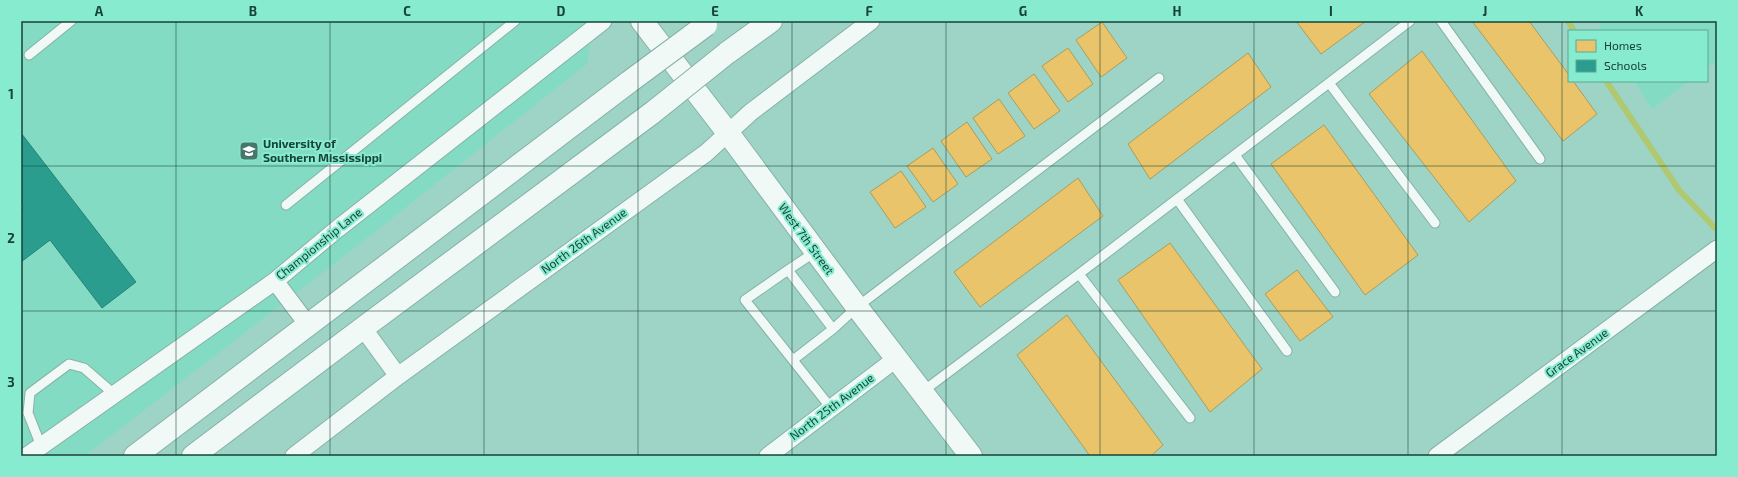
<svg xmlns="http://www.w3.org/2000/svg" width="1738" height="477" font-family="'Exo 2',sans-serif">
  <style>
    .built { fill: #84dbc3 }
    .homes { fill: #e9c46a; stroke: #aa9d5b }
    .schools { fill: #2a9d8f; stroke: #258275 }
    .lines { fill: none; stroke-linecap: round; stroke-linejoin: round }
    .stream { stroke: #b0c870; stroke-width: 6 }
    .lane-casing { stroke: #86b2a6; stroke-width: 11 }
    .street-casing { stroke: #86b2a6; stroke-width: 19 }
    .secondary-casing { stroke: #86b2a6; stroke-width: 24 }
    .primary-casing { stroke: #86b2a6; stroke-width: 24 }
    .lane { stroke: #f0f9f6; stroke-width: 9 }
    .street { stroke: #f0f9f6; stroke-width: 17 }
    .secondary { stroke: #f0f9f6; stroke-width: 22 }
    .primary { stroke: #f0f9f6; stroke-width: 22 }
    .primary-bridge-casing { stroke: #86b2a6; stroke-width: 24; stroke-linecap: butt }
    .primary-bridge { stroke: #f0f9f6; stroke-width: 22 }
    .grid { fill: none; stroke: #184339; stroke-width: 1; stroke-opacity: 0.55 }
    .labels { text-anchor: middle; stroke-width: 4; stroke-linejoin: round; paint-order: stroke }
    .poi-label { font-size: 12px; font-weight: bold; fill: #184339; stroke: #87ebcf; text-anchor: start }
    .street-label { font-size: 12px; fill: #184339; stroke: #87ebcf }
    .neatline { fill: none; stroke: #184339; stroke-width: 1.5 }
    .grid-label { font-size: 13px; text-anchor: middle; font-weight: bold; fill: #184339 }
  </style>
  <rect width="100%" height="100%" fill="#9ed4c5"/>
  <path class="built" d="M 21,21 L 591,21 L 588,63 L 366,239 L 85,456 L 21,456 Z
    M 1596,21 L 1717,21 L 1717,60 L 1707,68 L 1707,31 L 1603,31 Z
    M 1634,81 L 1689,81 L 1652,109 Z"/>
  <path class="homes" d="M 1296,21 L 1366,21 L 1321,54 Z
    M 1472,21 L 1529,21 L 1569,75 L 1569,81 L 1573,81 L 1597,114 L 1563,141 Z
    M 1102,22 L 1127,58 L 1101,77 L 1076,40 Z
    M 1068,48 L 1093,84 L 1068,102 L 1042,66 Z
    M 1422,51 L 1516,181 L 1469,222 L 1369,94 Z
    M 1248,53 L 1271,87 L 1150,179 L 1128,144 Z
    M 1034,74 L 1060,111 L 1034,129 L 1008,93 Z
    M 999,99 L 1025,136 L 998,154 L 973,118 Z
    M 967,122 L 992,159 L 966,177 L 941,141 Z
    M 1324,125 L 1418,255 L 1365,295 L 1271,164 Z
    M 933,148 L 958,184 L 933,202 L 907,166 Z
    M 901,171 L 926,207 L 895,228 L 870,192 Z
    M 1078,178 L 1103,216 L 980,307 L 954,272 Z
    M 1170,243 L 1262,369 L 1210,412 L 1118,280 Z
    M 1297,270 L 1333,317 L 1300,341 L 1265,294 Z
    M 1067,315 L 1163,445 L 1151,456 L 1090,456 L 1017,355 Z"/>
  <path class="schools" d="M 21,133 L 136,282 L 102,308 L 50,240 L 21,262 L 21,210 L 24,208 L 21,204 Z"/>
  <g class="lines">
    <path class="stream" d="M 1568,21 L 1574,31
      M 1606,81 L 1679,190 L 1715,228"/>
    <defs>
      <path id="lane" d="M 1441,21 L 1540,159
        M 29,55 L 71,21
        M 1329,83 L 1435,223
        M 1235,155 L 1335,292
        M 1177,199 L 1287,351
        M 286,205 L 515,21
        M 815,252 L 788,270 L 833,329 L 857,307 L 1159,78
        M 788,270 L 745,300 L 831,408
        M 1079,274 L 1190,418
        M 793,360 L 833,329
        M 922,392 L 1079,274 L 1410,21
        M 41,446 L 28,413 L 30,393 L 69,364 L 84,368 L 114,394"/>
      <path id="street" d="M 275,281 L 308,325
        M 363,328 L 398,376
        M 27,456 L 275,281 L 336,230 L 603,21
        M 294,456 L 398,376 L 706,153 L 751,112 L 871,21
        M 768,456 L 897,358
        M 1437,456 L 1717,249"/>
      <path id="secondary" d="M 642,21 L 728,133 L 857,307 L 971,456"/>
      <path id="primary" d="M 727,53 L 771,21
        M 135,456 L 629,82
        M 193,456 L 363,328 L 652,113"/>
    </defs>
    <use href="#lane" class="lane-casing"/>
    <use href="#street" class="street-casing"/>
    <use href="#secondary" class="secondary-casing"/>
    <use href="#primary" class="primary-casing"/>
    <use href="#lane" class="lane"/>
    <use href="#street" class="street"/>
    <use href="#secondary" class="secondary"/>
    <use href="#primary" class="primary"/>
    <defs>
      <path id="primary-bridge" d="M 629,82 L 706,25
        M 652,113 L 727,53"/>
    </defs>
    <use href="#primary-bridge" class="primary-bridge-casing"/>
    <use href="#primary-bridge" class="primary-bridge"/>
  </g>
  <path class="grid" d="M 176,21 L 176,456M 330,21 L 330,456M 484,21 L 484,456M 638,21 L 638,456M 792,21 L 792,456M 946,21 L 946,456M 1100,21 L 1100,456M 1254,21 L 1254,456M 1408,21 L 1408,456M 1562,21 L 1562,456M 21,166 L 1717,166M 21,311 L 1717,311"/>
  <defs>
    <symbol id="university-square" viewBox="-11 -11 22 22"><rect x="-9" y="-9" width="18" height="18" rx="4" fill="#47766a" stroke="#87ebcf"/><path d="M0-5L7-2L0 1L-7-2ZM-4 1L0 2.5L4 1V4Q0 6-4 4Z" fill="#fff"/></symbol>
  </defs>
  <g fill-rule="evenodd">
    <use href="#university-square" x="238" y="140" width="22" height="22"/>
  </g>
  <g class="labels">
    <g class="poi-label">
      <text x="263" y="148">University of<tspan x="263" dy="14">Southern Mississippi</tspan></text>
    </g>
    <g class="street-label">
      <text transform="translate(806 239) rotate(54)" y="4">West 7th Street</text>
      <text transform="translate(584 241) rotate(-36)" y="4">North 26th Avenue</text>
      <text transform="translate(319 244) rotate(-39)" y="4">Championship Lane</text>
      <text transform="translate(1577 353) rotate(-36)" y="4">Grace Avenue</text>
      <text transform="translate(832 407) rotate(-37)" y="4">North 25th Avenue</text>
    </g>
  </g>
  <rect width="1738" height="477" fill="none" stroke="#87ebcf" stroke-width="44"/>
  <rect x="1568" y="30" width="140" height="52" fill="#87ebcf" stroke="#5ba893"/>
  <rect x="1576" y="40" width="20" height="12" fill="#e9c46a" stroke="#5ba893"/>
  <text x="1604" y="50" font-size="12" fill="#184339">Homes</text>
  <rect x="1576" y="60" width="20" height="12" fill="#2a9d8f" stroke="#5ba893"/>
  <text x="1604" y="70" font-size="12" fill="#184339">Schools</text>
  <rect x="22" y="22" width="1694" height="433" class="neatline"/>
  <g class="grid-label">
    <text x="99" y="16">A</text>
    <text x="253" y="16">B</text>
    <text x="407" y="16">C</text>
    <text x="561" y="16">D</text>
    <text x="715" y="16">E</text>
    <text x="869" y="16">F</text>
    <text x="1023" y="16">G</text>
    <text x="1177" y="16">H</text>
    <text x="1331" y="16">I</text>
    <text x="1485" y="16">J</text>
    <text x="1639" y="16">K</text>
    <text x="11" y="99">1</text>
    <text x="11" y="243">2</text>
    <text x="11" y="387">3</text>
  </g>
</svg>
